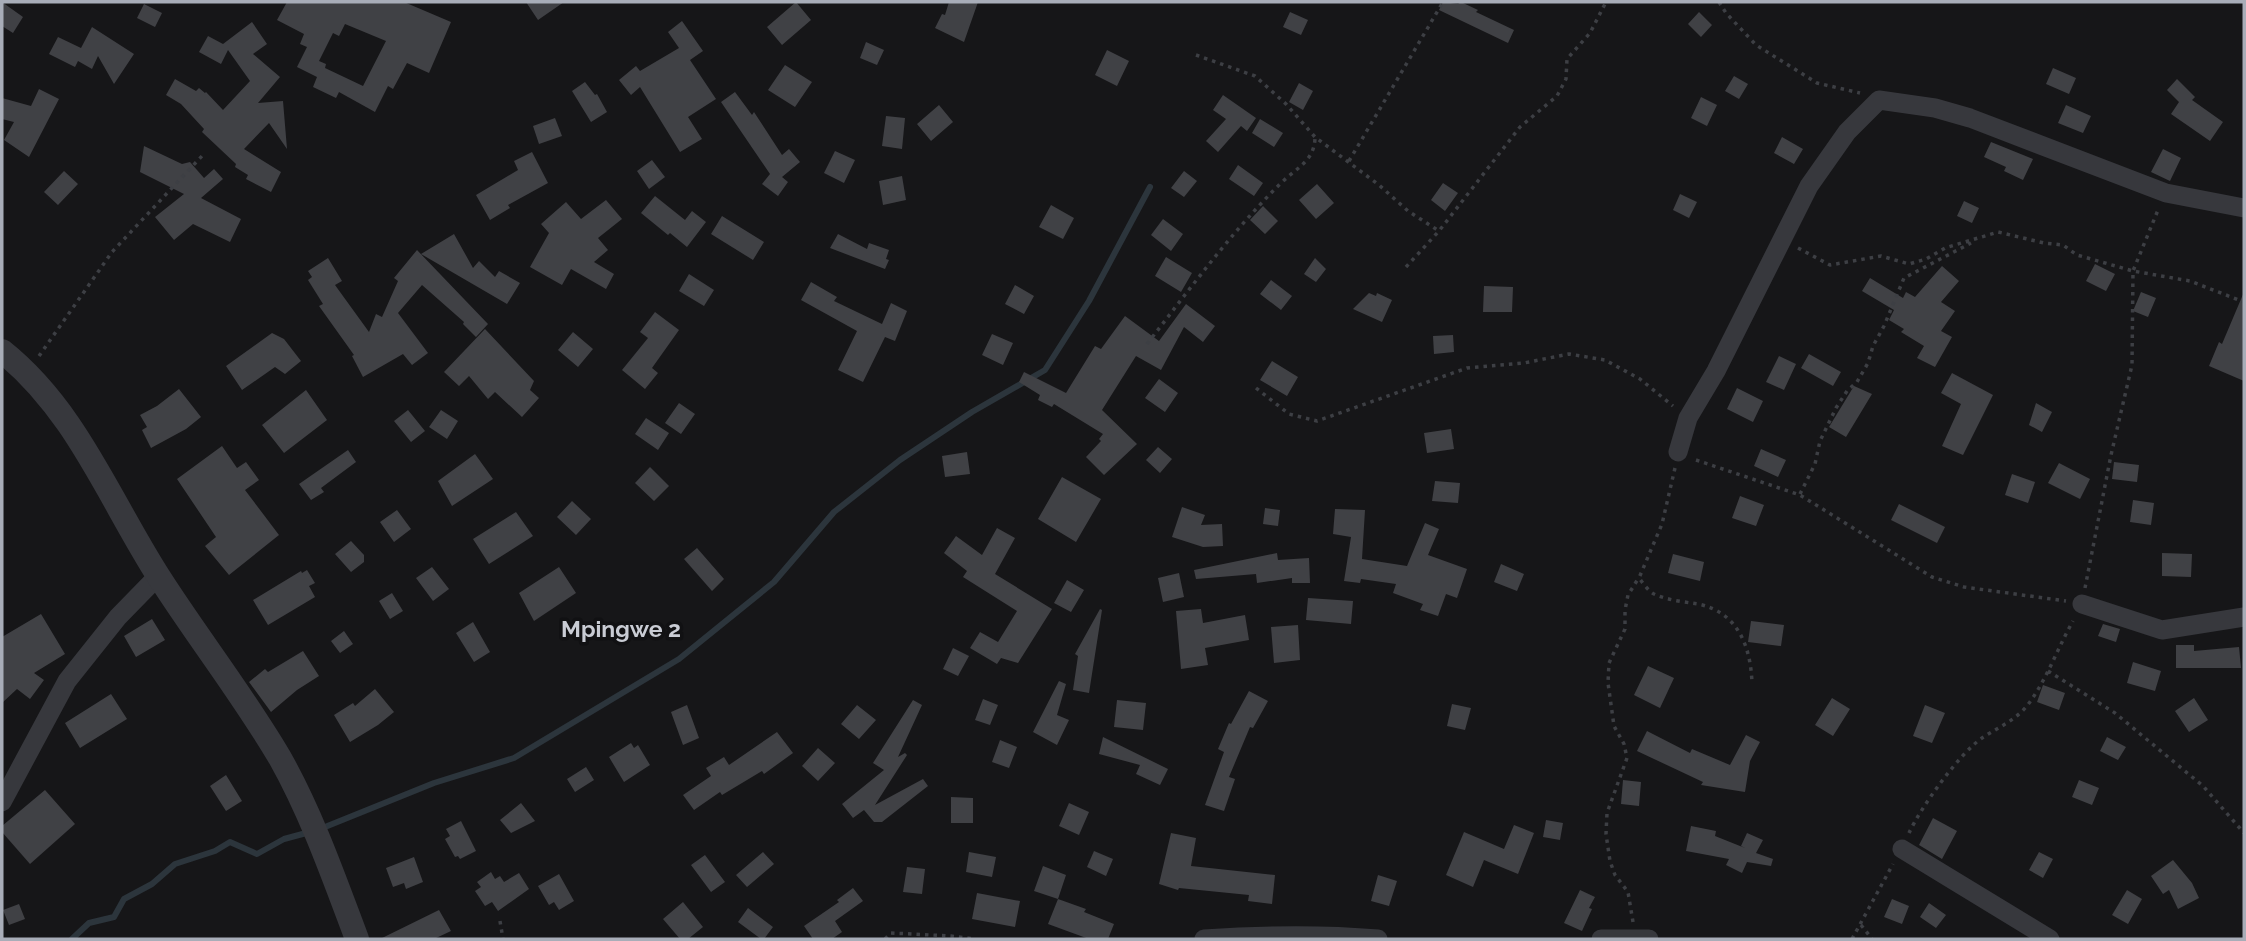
<svg xmlns="http://www.w3.org/2000/svg" width="2246" height="941" font-family="Raleway,sans-serif">
  <style>
    .lines { fill: none; stroke-linecap: round; stroke-linejoin: round }
    .stream { stroke: #2c353c; stroke-width: 6 }
    .building { fill: #404145; fill-rule: evenodd }
    .path { stroke: #3d3f44; stroke-width: 3.5; stroke-dasharray: 3.5 5; stroke-linecap: butt }
    .minor { stroke: #37383d; stroke-width: 19 }
    .tertiary { stroke: #37383d; stroke-width: 24 }
    .labels { text-anchor: middle; stroke-width: 7; stroke-linejoin: round; paint-order: stroke }
    .quarter-label { font-size: 23px; font-weight: bold; fill: #c9ccd4; stroke: #111113 }
  </style>
  <rect width="100%" height="100%" fill="#161618"/>
  <g class="lines">
    <path class="stream" d="M 320,829 L 434,783 L 514,758 L 679,659 L 774,582 L 834,512 L 900,460 L 972,412 L 1045,370 L 1089,301 L 1150,187
      M 72,939 L 89,923 L 114,917 L 124,899 L 152,884 L 175,864 L 215,851 L 230,842 L 257,854 L 284,839 L 310,832"/>
  </g>
  <path class="building" d="M 2,2 L 23,17 L 13,33 L 2,26 Z
    M 287,2 L 404,2 L 451,22 L 429,73 L 407,63 L 393,89 L 388,86 L 375,112 L 339,92 L 336,98 L 313,87 L 317,77 L 297,67 L 307,47 L 300,44 L 304,34 L 277,20 ZM 345,24 L 386,41 L 363,86 L 325,68 L 326,64 L 319,61 L 333,33 L 339,36 Z
    M 526,2 L 564,2 L 538,20 Z
    M 796,2 L 811,20 L 782,45 L 767,27 Z
    M 949,2 L 978,2 L 964,42 L 935,28 L 942,14 L 945,15 Z
    M 1443,2 L 1458,4 L 1461,2 L 1478,10 L 1476,12 L 1514,30 L 1508,43 L 1439,10 Z
    M 144,4 L 162,13 L 155,27 L 137,18 Z
    M 1290,12 L 1308,20 L 1301,35 L 1283,27 Z
    M 1699,12 L 1712,25 L 1701,37 L 1688,24 Z
    M 682,21 L 703,51 L 690,60 L 716,99 L 688,117 L 702,139 L 680,152 L 640,87 L 631,95 L 619,80 L 636,66 L 640,71 L 679,48 L 668,32 Z
    M 252,22 L 267,44 L 253,54 L 280,77 L 258,103 L 283,101 L 287,149 L 269,123 L 244,149 L 281,172 L 271,192 L 246,179 L 248,175 L 235,167 L 236,164 L 202,132 L 204,129 L 181,104 L 166,95 L 175,79 L 196,91 L 199,88 L 205,93 L 206,92 L 223,110 L 250,81 L 228,50 L 221,64 L 199,52 L 208,36 L 223,44 Z
    M 92,27 L 134,54 L 114,84 L 98,56 L 92,69 L 78,61 L 75,67 L 49,54 L 58,37 L 81,48 Z
    M 866,42 L 884,50 L 877,65 L 860,58 Z
    M 1107,50 L 1129,61 L 1117,86 L 1095,75 Z
    M 785,65 L 812,82 L 795,107 L 768,90 Z
    M 2053,68 L 2076,78 L 2069,94 L 2046,84 Z
    M 1734,76 L 1748,84 L 1739,99 L 1725,91 Z
    M 2177,79 L 2195,97 L 2192,100 L 2223,122 L 2210,141 L 2171,114 L 2179,102 L 2167,90 Z
    M 585,82 L 595,95 L 597,94 L 607,112 L 591,122 L 572,91 Z
    M 1299,83 L 1313,91 L 1303,110 L 1289,102 Z
    M 39,89 L 59,99 L 29,157 L 4,140 L 14,122 L 2,119 L 2,98 L 31,106 Z
    M 735,92 L 752,115 L 754,112 L 782,155 L 789,149 L 800,162 L 782,177 L 788,182 L 778,196 L 762,184 L 770,174 L 721,102 Z
    M 1223,95 L 1256,118 L 1247,131 L 1241,126 L 1218,152 L 1206,141 L 1226,119 L 1213,110 Z
    M 1701,97 L 1717,105 L 1707,126 L 1691,118 Z
    M 939,105 L 953,122 L 931,141 L 917,124 Z
    M 2066,105 L 2091,116 L 2083,133 L 2058,123 Z
    M 886,116 L 905,118 L 902,149 L 882,146 Z
    M 555,118 L 562,136 L 539,144 L 533,126 Z
    M 1260,119 L 1283,133 L 1274,147 L 1252,133 Z
    M 1782,137 L 1803,149 L 1794,164 L 1774,153 Z
    M 1991,142 L 2033,159 L 2023,180 L 2004,171 L 2006,167 L 1984,157 Z
    M 144,146 L 182,164 L 190,162 L 204,178 L 214,169 L 223,179 L 201,198 L 241,219 L 230,242 L 193,224 L 174,240 L 155,217 L 184,194 L 140,172 Z
    M 2163,149 L 2181,158 L 2170,181 L 2151,172 Z
    M 835,151 L 855,160 L 844,183 L 824,173 Z
    M 532,152 L 548,183 L 508,205 L 510,208 L 490,220 L 476,195 L 518,170 L 514,161 Z
    M 652,160 L 665,177 L 649,189 L 637,171 Z
    M 1238,165 L 1263,183 L 1254,196 L 1229,179 Z
    M 64,171 L 78,184 L 58,205 L 44,192 Z
    M 1184,171 L 1197,181 L 1184,197 L 1171,188 Z
    M 902,176 L 906,200 L 883,205 L 879,181 Z
    M 1443,183 L 1458,193 L 1445,211 L 1431,200 Z
    M 1317,184 L 1334,203 L 1316,219 L 1299,200 Z
    M 1680,194 L 1697,202 L 1689,218 L 1673,210 Z
    M 655,196 L 685,220 L 692,211 L 706,222 L 687,247 L 670,233 L 668,235 L 641,213 Z
    M 606,200 L 622,219 L 598,238 L 608,250 L 594,262 L 614,274 L 606,289 L 571,269 L 562,285 L 530,267 L 549,233 L 541,224 L 566,202 L 581,219 Z
    M 1964,201 L 1979,208 L 1972,223 L 1957,216 Z
    M 1051,205 L 1074,218 L 1063,239 L 1039,227 Z
    M 1263,206 L 1278,221 L 1265,234 L 1250,220 Z
    M 722,216 L 764,242 L 753,260 L 711,234 Z
    M 1163,219 L 1183,234 L 1171,251 L 1151,235 Z
    M 454,234 L 473,268 L 479,261 L 495,277 L 499,271 L 520,283 L 507,304 L 421,254 Z
    M 838,234 L 867,249 L 869,243 L 889,250 L 886,259 L 889,260 L 885,269 L 830,248 Z
    M 417,250 L 488,324 L 476,337 L 463,324 L 464,322 L 422,285 L 398,313 L 428,353 L 412,365 L 403,354 L 363,377 L 352,356 L 354,355 L 319,306 L 323,304 L 308,280 L 312,277 L 308,271 L 328,258 L 342,281 L 335,285 L 369,332 L 376,314 L 382,317 L 398,281 L 394,278 Z
    M 1166,257 L 1192,273 L 1181,292 L 1155,276 Z
    M 1315,258 L 1326,269 L 1316,282 L 1304,274 Z
    M 2095,264 L 2115,274 L 2106,291 L 2086,281 Z
    M 1942,266 L 1959,281 L 1941,302 L 1955,311 L 1941,331 L 1952,337 L 1935,367 L 1917,358 L 1924,346 L 1901,332 L 1904,329 L 1889,320 L 1894,310 L 1862,291 L 1870,278 L 1903,298 L 1906,292 L 1915,297 Z
    M 689,274 L 714,290 L 704,306 L 679,291 Z
    M 1271,280 L 1292,296 L 1281,310 L 1260,294 Z
    M 811,282 L 837,297 L 834,301 L 882,324 L 891,303 L 907,311 L 895,341 L 885,337 L 863,382 L 838,370 L 857,331 L 801,300 Z
    M 1015,285 L 1034,296 L 1024,314 L 1005,304 Z
    M 1484,286 L 1513,287 L 1512,312 L 1483,312 Z
    M 2141,292 L 2156,298 L 2148,317 L 2133,311 Z
    M 2244,292 L 2244,381 L 2209,366 L 2219,342 L 2222,344 Z
    M 1369,293 L 1376,296 L 1377,293 L 1392,300 L 1382,322 L 1353,309 Z
    M 1186,304 L 1215,326 L 1203,342 L 1184,327 L 1161,370 L 1136,356 L 1102,410 L 1137,444 L 1104,475 L 1086,457 L 1101,441 L 1099,439 L 1103,434 L 1054,404 L 1052,407 L 1038,400 L 1040,395 L 1019,382 L 1024,372 L 1066,393 L 1095,346 L 1101,349 L 1125,316 L 1159,341 Z
    M 655,312 L 679,330 L 652,368 L 658,373 L 645,389 L 622,370 L 648,338 L 640,332 Z
    M 485,329 L 534,381 L 530,390 L 539,398 L 522,417 L 495,392 L 488,399 L 469,376 L 459,386 L 444,372 Z
    M 573,332 L 593,349 L 578,367 L 558,350 Z
    M 272,333 L 284,339 L 301,361 L 285,374 L 275,367 L 242,390 L 226,366 Z
    M 992,334 L 1013,343 L 1003,365 L 982,355 Z
    M 1453,335 L 1454,352 L 1434,354 L 1433,336 Z
    M 1809,354 L 1841,372 L 1833,386 L 1801,368 Z
    M 1779,356 L 1796,364 L 1784,390 L 1766,382 Z
    M 1272,361 L 1298,377 L 1287,396 L 1260,380 Z
    M 1952,373 L 1993,395 L 1963,455 L 1942,446 L 1961,404 L 1941,393 Z
    M 1159,379 L 1178,393 L 1165,412 L 1145,398 Z
    M 1854,386 L 1872,394 L 1846,437 L 1829,427 Z
    M 1737,388 L 1763,401 L 1753,422 L 1727,409 Z
    M 179,389 L 201,417 L 186,429 L 151,448 L 142,430 L 147,427 L 140,415 L 157,406 Z
    M 306,390 L 327,420 L 284,453 L 262,425 Z
    M 679,403 L 695,414 L 681,434 L 665,423 Z
    M 2036,403 L 2052,412 L 2042,432 L 2029,425 Z
    M 408,410 L 425,431 L 411,442 L 394,421 Z
    M 441,410 L 458,421 L 447,439 L 429,427 Z
    M 646,418 L 669,433 L 658,450 L 635,434 Z
    M 1451,429 L 1454,449 L 1427,453 L 1424,433 Z
    M 222,446 L 237,468 L 246,462 L 259,480 L 245,490 L 279,535 L 229,575 L 205,546 L 216,537 L 177,479 Z
    M 1158,447 L 1172,459 L 1160,473 L 1146,460 Z
    M 1761,449 L 1786,460 L 1778,477 L 1754,466 Z
    M 348,450 L 356,462 L 321,488 L 324,492 L 311,500 L 299,484 Z
    M 967,452 L 970,474 L 945,477 L 942,456 Z
    M 475,454 L 493,479 L 452,506 L 438,481 Z
    M 2114,462 L 2139,465 L 2137,482 L 2112,479 Z
    M 2059,463 L 2090,479 L 2080,499 L 2048,483 Z
    M 650,467 L 669,486 L 654,501 L 635,483 Z
    M 2012,474 L 2035,482 L 2028,503 L 2005,495 Z
    M 1062,477 L 1101,499 L 1076,542 L 1038,519 Z
    M 1435,481 L 1460,483 L 1458,503 L 1432,501 Z
    M 1740,496 L 1764,505 L 1756,526 L 1732,518 Z
    M 2133,500 L 2154,503 L 2151,525 L 2130,522 Z
    M 572,501 L 591,519 L 576,535 L 557,517 Z
    M 1899,504 L 1945,527 L 1937,543 L 1891,520 Z
    M 1182,507 L 1205,515 L 1201,525 L 1222,524 L 1223,546 L 1203,547 L 1172,537 Z
    M 1265,508 L 1280,510 L 1278,526 L 1263,524 Z
    M 1335,509 L 1365,510 L 1362,559 L 1407,566 L 1425,523 L 1439,529 L 1428,555 L 1467,569 L 1457,598 L 1446,594 L 1438,616 L 1420,610 L 1423,604 L 1393,593 L 1396,584 L 1361,579 L 1360,583 L 1344,581 L 1351,537 L 1333,534 Z
    M 397,510 L 411,529 L 394,542 L 380,522 Z
    M 516,512 L 533,536 L 489,564 L 473,539 Z
    M 997,528 L 1015,538 L 995,574 L 1052,609 L 1018,663 L 1001,658 L 997,664 L 970,648 L 980,632 L 998,642 L 1017,611 L 963,577 L 967,571 L 944,553 L 956,536 L 982,555 Z
    M 351,541 L 364,555 L 364,562 L 351,572 L 335,554 Z
    M 697,548 L 724,579 L 712,591 L 684,559 Z
    M 1277,553 L 1278,560 L 1309,558 L 1310,583 L 1292,583 L 1292,578 L 1257,583 L 1256,574 L 1196,579 L 1194,570 Z
    M 2162,553 L 2192,554 L 2191,577 L 2162,576 Z
    M 1673,554 L 1704,562 L 1700,581 L 1668,573 Z
    M 1501,564 L 1524,574 L 1517,591 L 1494,582 Z
    M 432,567 L 449,589 L 433,601 L 416,578 Z
    M 559,567 L 576,593 L 534,621 L 519,593 Z
    M 307,570 L 315,583 L 309,586 L 315,597 L 268,625 L 253,600 L 301,571 L 302,573 Z
    M 1179,573 L 1184,597 L 1163,602 L 1158,578 Z
    M 1067,580 L 1084,590 L 1071,612 L 1054,603 Z
    M 392,593 L 403,611 L 390,619 L 379,601 Z
    M 1308,598 L 1353,601 L 1351,624 L 1306,620 Z
    M 1100,609 L 1102,610 L 1089,693 L 1073,690 L 1078,656 L 1075,654 Z
    M 1201,609 L 1203,623 L 1245,615 L 1249,640 L 1205,648 L 1208,665 L 1181,669 L 1176,611 Z
    M 41,614 L 65,654 L 34,673 L 44,680 L 30,699 L 17,689 L 2,703 L 2,637 Z
    M 152,619 L 165,640 L 136,657 L 124,636 Z
    M 1751,621 L 1784,625 L 1781,646 L 1748,642 Z
    M 473,622 L 490,652 L 474,662 L 456,633 Z
    M 2103,624 L 2120,629 L 2116,642 L 2098,636 Z
    M 1298,625 L 1300,660 L 1274,663 L 1271,627 Z
    M 344,631 L 353,644 L 340,653 L 331,641 Z
    M 2176,645 L 2194,645 L 2194,651 L 2239,647 L 2241,668 L 2176,668 Z
    M 953,648 L 969,656 L 958,676 L 943,669 Z
    M 303,651 L 319,676 L 297,690 L 271,712 L 249,682 L 265,669 L 268,672 Z
    M 2133,662 L 2161,671 L 2155,691 L 2127,683 Z
    M 1648,666 L 1674,678 L 1660,708 L 1634,695 Z
    M 1059,681 L 1066,684 L 1057,715 L 1069,720 L 1057,745 L 1033,732 Z
    M 2043,685 L 2065,693 L 2059,710 L 2037,702 Z
    M 375,689 L 394,712 L 378,725 L 350,742 L 334,715 L 353,703 L 355,706 Z
    M 1249,691 L 1268,701 L 1253,728 L 1250,727 L 1229,777 L 1235,779 L 1224,811 L 1205,805 L 1224,752 L 1218,749 L 1229,723 L 1231,724 Z
    M 111,694 L 127,719 L 80,748 L 65,723 Z
    M 1832,698 L 1850,709 L 1833,736 L 1815,725 Z
    M 2194,698 L 2208,720 L 2189,732 L 2175,711 Z
    M 983,699 L 998,705 L 990,725 L 975,720 Z
    M 913,700 L 922,705 L 898,757 L 905,753 L 907,755 L 875,805 L 923,779 L 928,786 L 882,822 L 874,822 L 864,810 L 853,818 L 842,804 L 884,770 L 873,763 Z
    M 1117,700 L 1146,703 L 1143,730 L 1114,727 Z
    M 1452,704 L 1471,708 L 1465,730 L 1447,726 Z
    M 687,705 L 699,738 L 683,745 L 671,712 Z
    M 857,705 L 876,720 L 859,739 L 841,724 Z
    M 1925,705 L 1945,713 L 1932,743 L 1913,736 Z
    M 1647,731 L 1690,753 L 1692,749 L 1730,765 L 1746,735 L 1760,742 L 1750,761 L 1745,792 L 1701,785 L 1703,782 L 1637,751 Z
    M 777,732 L 793,753 L 764,774 L 762,771 L 722,795 L 720,792 L 694,810 L 683,795 L 711,776 L 706,768 L 724,757 L 729,765 Z
    M 1103,737 L 1168,769 L 1160,785 L 1136,774 L 1140,765 L 1099,754 Z
    M 2107,737 L 2126,747 L 2118,760 L 2100,751 Z
    M 1000,740 L 1017,747 L 1009,768 L 992,762 Z
    M 631,743 L 634,748 L 638,745 L 650,765 L 624,782 L 609,757 Z
    M 818,748 L 835,763 L 818,781 L 802,766 Z
    M 586,767 L 594,780 L 575,792 L 567,779 Z
    M 226,775 L 242,801 L 226,811 L 210,786 Z
    M 1623,780 L 1641,782 L 1639,806 L 1621,804 Z
    M 2079,780 L 2099,788 L 2092,805 L 2072,797 Z
    M 45,790 L 75,824 L 30,864 L 2,832 L 2,826 Z
    M 951,797 L 973,798 L 973,823 L 951,823 Z
    M 521,803 L 535,821 L 511,833 L 500,820 Z
    M 1069,803 L 1089,812 L 1079,835 L 1059,826 Z
    M 1933,818 L 1957,831 L 1942,859 L 1919,845 Z
    M 1546,820 L 1563,823 L 1560,840 L 1543,837 Z
    M 461,821 L 476,851 L 460,859 L 458,856 L 455,857 L 445,839 L 450,836 L 446,829 Z
    M 1514,825 L 1534,833 L 1518,874 L 1484,860 L 1473,887 L 1446,875 L 1464,832 L 1504,849 Z
    M 1691,826 L 1716,831 L 1715,836 L 1745,848 L 1741,846 L 1747,833 L 1763,840 L 1756,853 L 1773,859 L 1771,866 L 1747,862 L 1742,873 L 1726,865 L 1729,859 L 1686,851 Z
    M 1171,833 L 1196,838 L 1191,866 L 1275,875 L 1272,904 L 1248,901 L 1249,895 L 1179,888 L 1178,890 L 1159,884 Z
    M 1094,851 L 1113,859 L 1106,876 L 1087,867 Z
    M 763,852 L 774,864 L 747,887 L 736,875 Z
    M 969,852 L 996,857 L 992,877 L 966,872 Z
    M 2039,852 L 2053,859 L 2043,878 L 2029,870 Z
    M 705,855 L 725,882 L 711,892 L 691,865 Z
    M 414,857 L 423,882 L 406,889 L 404,883 L 393,887 L 386,868 Z
    M 2173,860 L 2192,883 L 2199,898 L 2178,909 L 2169,890 L 2163,894 L 2151,876 Z
    M 1043,866 L 1066,875 L 1058,899 L 1034,891 Z
    M 907,867 L 925,869 L 922,894 L 903,892 Z
    M 491,872 L 495,879 L 500,876 L 504,882 L 519,873 L 529,889 L 498,911 L 492,902 L 485,906 L 475,891 L 481,887 L 477,882 Z
    M 559,874 L 574,901 L 559,910 L 554,902 L 549,905 L 538,886 Z
    M 1378,875 L 1397,881 L 1389,906 L 1371,901 Z
    M 853,888 L 863,901 L 835,921 L 842,932 L 832,939 L 813,939 L 804,926 L 839,902 L 837,900 Z
    M 1580,890 L 1595,897 L 1589,908 L 1592,909 L 1582,931 L 1564,923 Z
    M 2127,890 L 2142,899 L 2128,924 L 2112,915 Z
    M 977,893 L 1020,901 L 1015,927 L 972,919 Z
    M 1058,899 L 1086,909 L 1084,912 L 1114,924 L 1108,939 L 1089,939 L 1048,924 Z
    M 1892,899 L 1909,906 L 1902,924 L 1884,917 Z
    M 683,902 L 703,927 L 688,939 L 680,939 L 663,919 Z
    M 1929,903 L 1946,915 L 1936,928 L 1920,917 Z
    M 19,904 L 25,919 L 9,925 L 3,910 Z
    M 748,908 L 773,927 L 764,939 L 761,939 L 738,922 Z
    M 439,910 L 451,931 L 434,939 L 380,939 Z"/>
  <g class="lines">
    <path class="path" d="M 1719,2 L 1726,13 L 1756,45 L 1817,83 L 1860,93
      M 1196,55 L 1255,76 L 1286,104 L 1315,137 L 1379,185 L 1408,211 L 1439,231
      M 1349,161 L 1443,2
      M 1798,248 L 1830,265 L 1881,256 L 1909,264 L 1926,259 L 1945,248 L 1998,232 L 2044,243 L 2063,245 L 2077,255 L 2133,271 L 2190,281 L 2244,302
      M 1406,267 L 1439,231 L 1520,127 L 1557,96 L 1566,79 L 1567,59 L 1590,33 L 1606,2
      M 1147,344 C 1189,290 1230,234 1278,186 C 1294,169 1315,162 1315,137
      M 39,356 L 112,252 L 202,156
      M 1256,388 L 1289,414 L 1317,421 L 1467,368 L 1524,363 L 1569,354 L 1605,360 L 1640,379 L 1673,406
      M 1696,460 L 1800,495 L 1932,577 L 1964,587 L 2066,601
      M 1675,468 L 1662,524 L 1639,578 C 1643,583 1648,591 1654,594 C 1667,600 1684,602 1698,604 C 1738,612 1751,647 1752,684
      M 1800,494 L 1815,464 L 1820,441 L 1836,408 L 1847,391 L 1857,382 L 1868,363 L 1873,346 L 1884,326 L 1904,278 L 1971,243
      M 2085,588 L 2111,455 L 2132,365 L 2133,271 L 2158,210
      M 2048,671 L 2115,713 L 2203,786 L 2244,833
      M 1909,833 C 1921,807 1959,754 1982,738 C 1997,728 2014,721 2026,707 C 2046,682 2057,649 2073,621
      M 500,921 L 503,939
      M 1633,922 L 1628,892 L 1615,875 L 1610,861 L 1606,834 L 1607,813 L 1627,758 L 1624,744 L 1614,726 L 1608,683 L 1609,663 L 1625,629 L 1625,610 L 1628,595 L 1638,579
      M 1861,925 L 1872,939
      M 885,939 L 891,933 L 951,936 L 975,939
      M 1852,939 L 1893,864"/>
    <path class="minor" d="M 1678,452 L 1688,418 L 1716,371 L 1809,186 L 1847,132 L 1879,100 L 1935,108 L 1970,118 L 2166,193 L 2244,208
      M 2082,604 L 2162,630 L 2244,617
      M 2,802 L 67,681 L 118,617 L 158,576
      M 1902,849 L 2050,939
      M 1204,939 C 1263,935 1320,934 1378,939
      M 1601,939 L 1649,939"/>
    <path class="tertiary" d="M 2,351 C 76,410 109,499 159,577 C 198,638 243,695 280,758 C 312,815 334,878 357,939"/>
  </g>
  <g class="labels">
    <g class="quarter-label">
      <text x="621" y="637">Mpingwe 2</text>
    </g>
  </g>
  <rect width="2246" height="941" fill="none" stroke="#a8adb8" stroke-width="7"/>
</svg>
